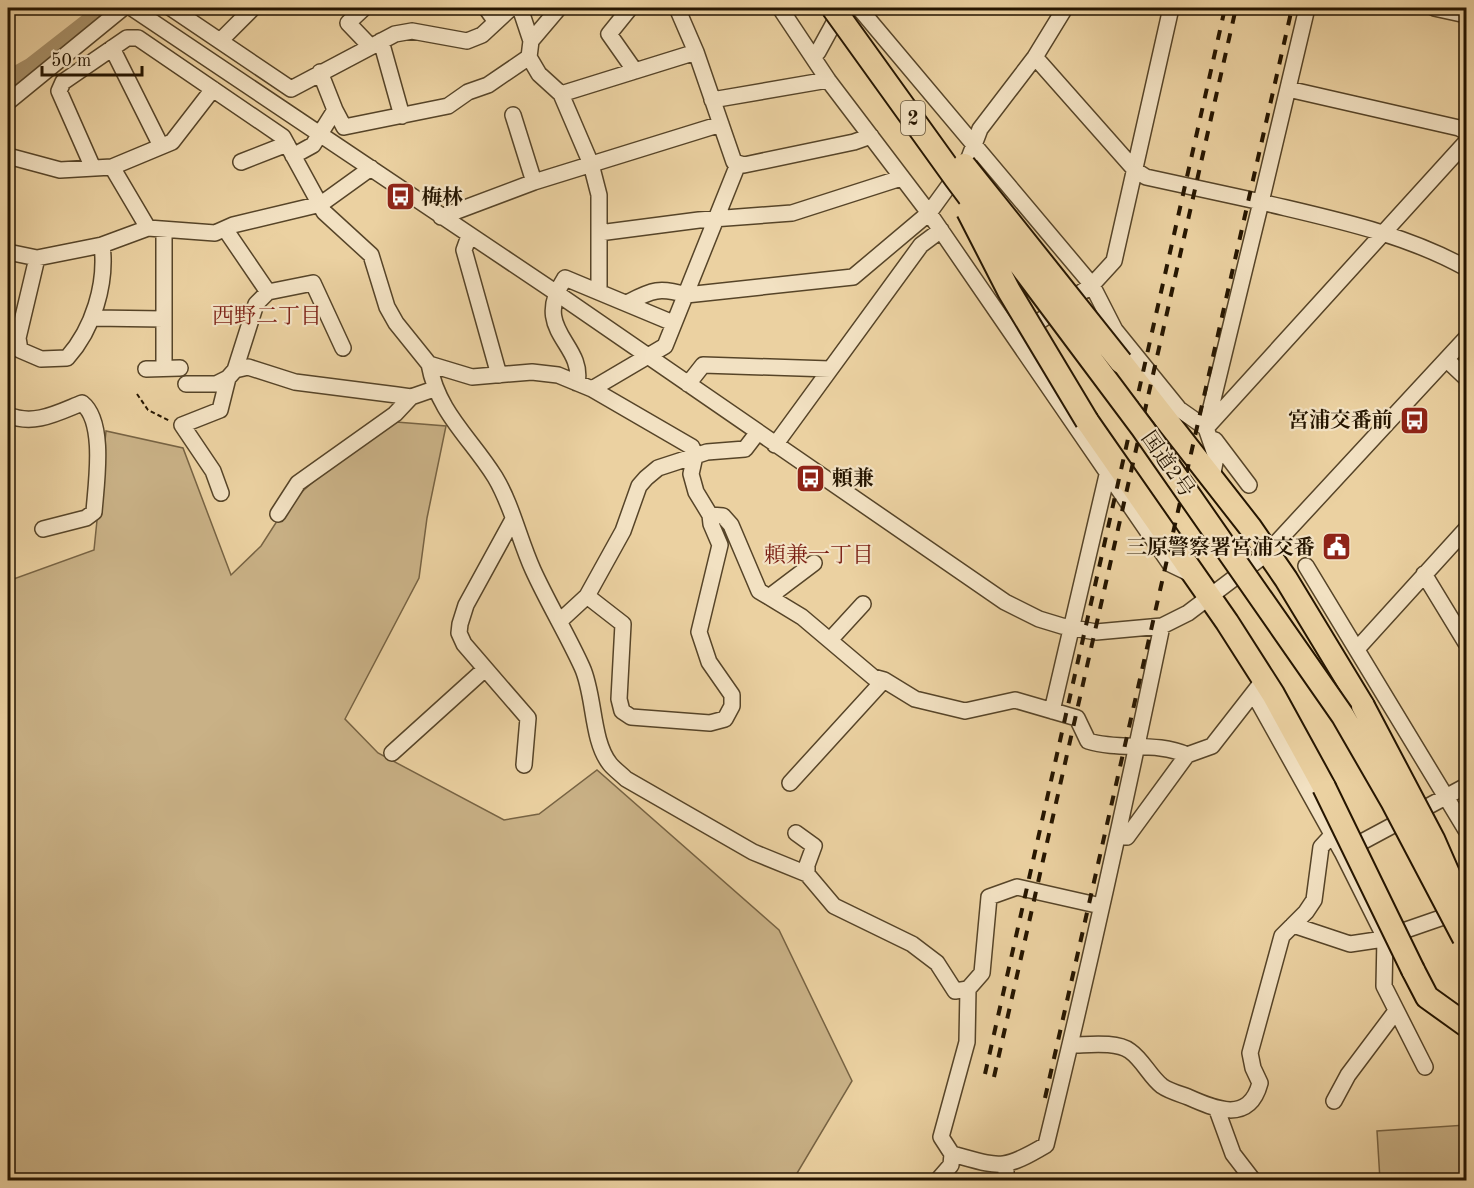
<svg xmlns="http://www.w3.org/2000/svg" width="1474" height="1188" font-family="'Old Standard TT','Noto Serif JP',serif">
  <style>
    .green { fill: #c9b186; stroke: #776343; stroke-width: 1.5 }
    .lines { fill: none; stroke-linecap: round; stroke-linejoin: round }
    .river { stroke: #a8916a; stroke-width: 24 }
    .minor-casing { stroke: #564428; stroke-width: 18 }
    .highway-casing { stroke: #251500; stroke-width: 26 }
    .path { stroke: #251500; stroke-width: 2; stroke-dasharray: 4.5 3; stroke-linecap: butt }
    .minor { stroke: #f2e1c2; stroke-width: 15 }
    .highway { stroke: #ebd1a1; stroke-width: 22 }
    .rail { stroke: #251500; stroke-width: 4; stroke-dasharray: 10 10; stroke-linecap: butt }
    .highway-bridge-casing { stroke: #251500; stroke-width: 26; stroke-linecap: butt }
    .highway-bridge { stroke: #ebd1a1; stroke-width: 22 }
    .labels { text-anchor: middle; stroke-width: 4.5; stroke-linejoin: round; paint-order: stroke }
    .shield { fill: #f2e1c2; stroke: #62523a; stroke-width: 1.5 }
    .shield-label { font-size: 20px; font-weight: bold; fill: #251500 }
    .poi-label { font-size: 21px; font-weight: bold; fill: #251500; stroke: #f2e1c2; text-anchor: start }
    .street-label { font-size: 21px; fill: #251500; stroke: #f2e1c2 }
    .neighbourhood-label { font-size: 22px; fill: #7a1f14; stroke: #f2e1c2 }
  </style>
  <rect width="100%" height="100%" fill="#ebd1a1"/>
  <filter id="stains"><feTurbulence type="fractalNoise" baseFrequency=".00333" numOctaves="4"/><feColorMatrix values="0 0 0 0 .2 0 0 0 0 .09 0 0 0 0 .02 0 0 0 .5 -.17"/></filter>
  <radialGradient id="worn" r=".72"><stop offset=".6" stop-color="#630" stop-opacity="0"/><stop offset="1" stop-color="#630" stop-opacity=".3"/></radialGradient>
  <path class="green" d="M 396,422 L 446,426 L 427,518 L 419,578 L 345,719 L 378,753 L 504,820 L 539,814 L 597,770 L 779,930 L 852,1081 L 793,1180 L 8,1180 L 8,581 L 94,550 L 106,431 L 183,448 L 231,575 L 261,546 L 288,504 L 339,459 Z
    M 1466,1125 L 1466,1180 L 1380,1180 L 1377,1131 Z"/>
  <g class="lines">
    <path class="river" d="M 8,83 L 33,69 L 111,8"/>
    <defs>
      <path id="minor" d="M 132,8 L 555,292 L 1005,602 L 1039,619 L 1062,626 L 1096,632 L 1162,626 L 1188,613 L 1266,554 L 1466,338
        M 171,8 L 291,89 L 395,34 L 412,31 L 467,41 L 482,35 L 511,8
        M 364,8 L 348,23 L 370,46
        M 486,8 L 496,22
        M 520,8 L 531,41 L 529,57 L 539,74 L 561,94 L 591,164 L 599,195 L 599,291
        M 630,8 L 609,34 L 635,71
        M 677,8 L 696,52 L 734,162 L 744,165 L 854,142 L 871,136
        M 780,8 L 828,80 L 929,213 L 1170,564 L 1193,575
        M 859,8 L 1092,285 L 1115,330 L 1179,409 L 1206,428 L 1216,457 L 1212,478
        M 1307,8 L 1261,202 C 1332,219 1403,233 1466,268
        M 1434,8 L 1466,15
        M 220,41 L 253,8
        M 381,41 L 402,116
        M 531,41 L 559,8
        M 112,48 L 161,146
        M 812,56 L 818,52 L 841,10
        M 1035,57 L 1135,170 L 1146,177 L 1261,202 L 1206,428
        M 1288,89 L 1459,128 L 1466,132
        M 561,94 L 696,52
        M 712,100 L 828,80
        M 8,102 L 123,8
        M 335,110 L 344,127 L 448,106 L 468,92 L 488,85 L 529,57
        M 513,115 L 534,182
        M 8,156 L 60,170 L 112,167 L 172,142 L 213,89
        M 293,156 L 313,145 L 335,110 L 320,72
        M 241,162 L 287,144
        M 112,167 L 148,228
        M 93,168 L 59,91 L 63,82 L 127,38 L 138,38 L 283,137 L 324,212 L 371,255 L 387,307 L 396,323 L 429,364 L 472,377 L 532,372 L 558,375 L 592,389 L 692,447 L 695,456 L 691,474 L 696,492 L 710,515 L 711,524 L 720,545 L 699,632 L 709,662 L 732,695 L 732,706 L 725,719 L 710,723 L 631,717 L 622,711 L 619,699 L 623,624 L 587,596
        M 441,217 L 534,182 L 721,124
        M 225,229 L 268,292 L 313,283 L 343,348
        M 599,233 L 699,220 L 792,213 L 901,178
        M 469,236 L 464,250 L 499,375
        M 8,252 L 37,258 L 102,245 L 148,228 L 215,233 L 233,225 L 321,204 L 371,168
        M 37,258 L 18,338 L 20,350 L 41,359 L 67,358 C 93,329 107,284 102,245
        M 629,302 C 652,290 660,287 686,295 L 853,277 L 929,213 L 969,158 L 980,129 L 1035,57 L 1065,8
        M 93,318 L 164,319 L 164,230
        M 1024,332 L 1092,285 L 1114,261 L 1171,8
        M 1447,360 L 1466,378
        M 429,364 C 438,413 470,437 495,477 C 512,505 519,539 533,570 C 548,603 567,634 582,667 C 595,695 591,740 610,764 C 614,769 621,774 626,779 L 753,852 L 807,874 L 834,906 L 912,944 L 937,963 L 955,991 L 968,989
        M 164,368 L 164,319
        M 146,369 L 180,368
        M 235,370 L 256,304 L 268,292
        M 577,383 C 585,343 530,331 565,278 L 673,323
        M 186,384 L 216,384 L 228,378
        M 688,384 L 703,365 L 830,369
        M 592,389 L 665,346 L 738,164
        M 8,415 C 34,426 57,413 82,403 C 106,422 96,484 94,512 L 86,518 L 43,529
        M 1208,426 L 1466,142
        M 1215,440 L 1249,485
        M 775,445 L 921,245 L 941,230
        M 221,493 L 213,471 L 182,425 L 220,410 L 228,378 L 235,370 L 248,367 L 295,382 L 397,395 L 411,397 L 434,389
        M 278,514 L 298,483 L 395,414 L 411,397
        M 710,515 L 723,516 L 731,525 L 759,591 L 802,617 L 873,677 L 884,680 L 790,783
        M 512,521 L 466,605 L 460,624 L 459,633 L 464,644 L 528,718 L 524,765
        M 1306,566 L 1466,830
        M 1424,574 L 1466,643
        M 769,597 L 814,563
        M 561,620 L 587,596 L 623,531 L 639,486 L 646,478 L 658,468 L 707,452 L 745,449 L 758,432
        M 830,640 L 863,604
        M 1357,649 L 1466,529
        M 884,680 L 915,699 L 965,711 L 1015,700 L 1077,718 L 1088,741 C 1120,751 1156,741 1187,755
        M 1254,694 L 1342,852 L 1385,938 L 1384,986 L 1425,1067
        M 1052,711 L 1107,475
        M 392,753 L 485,669
        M 796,833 L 814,846 L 807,865 L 807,874
        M 1117,837 L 1127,837 L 1187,755 L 1212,746 L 1258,687
        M 1345,851 L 1466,786
        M 1101,906 L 1017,887 L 989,897 L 982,973 L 968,989 L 967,1042 L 941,1137 L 952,1154 C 1000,1167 1002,1171 1046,1145 C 1088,973 1126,800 1162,626
        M 1293,925 L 1350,944 L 1377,940 L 1458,912
        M 1071,1045 C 1088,1045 1116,1041 1130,1051 C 1143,1060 1150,1077 1162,1086 C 1169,1091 1180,1094 1188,1097 C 1215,1109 1249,1124 1260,1083 L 1253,1068 L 1250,1053 L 1282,936 L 1306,912 L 1314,900 L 1321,847 L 1333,834
        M 1334,1101 L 1348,1075 L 1396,1011
        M 1217,1110 L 1233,1154 L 1253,1180
        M 938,1180 L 951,1165 L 952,1154
        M 1006,1180 L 1006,1164"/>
      <path id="highway" d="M 1121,362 L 1250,527 L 1286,579 L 1363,706
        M 1087,421 L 1227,622 L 1273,694 L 1324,787
        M 1413,970 L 1427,997 L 1466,1025"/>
    </defs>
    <use href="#minor" class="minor-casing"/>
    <use href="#highway" class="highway-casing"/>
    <path class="path" d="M 137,394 L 148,410 L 170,421"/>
    <use href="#minor" class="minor"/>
    <use href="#highway" class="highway"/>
    <path class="rail" d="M 985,1074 L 1225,8
      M 994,1077 L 1236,8
      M 1045,1098 L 1292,8"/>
    <defs>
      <path id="highway-bridge" d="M 833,8 L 956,179 L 1143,429 L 1343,716 L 1392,801 L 1464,938
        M 964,165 L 1121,362
        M 968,211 L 1009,291 L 1087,421
        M 1363,706 L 1433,839 L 1461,903
        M 1324,787 L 1413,970"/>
    </defs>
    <use href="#highway-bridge" class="highway-bridge-casing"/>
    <use href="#highway-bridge" class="highway-bridge"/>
  </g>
  <defs>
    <symbol id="bus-square" viewBox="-11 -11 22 22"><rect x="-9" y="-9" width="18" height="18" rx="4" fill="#8f2418" stroke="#f2e1c2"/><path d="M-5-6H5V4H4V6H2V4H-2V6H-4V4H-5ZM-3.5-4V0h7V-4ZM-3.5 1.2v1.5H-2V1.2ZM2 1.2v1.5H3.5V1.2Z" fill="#fff"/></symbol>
    <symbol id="civic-square" viewBox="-11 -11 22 22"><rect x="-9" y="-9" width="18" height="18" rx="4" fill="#8f2418" stroke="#f2e1c2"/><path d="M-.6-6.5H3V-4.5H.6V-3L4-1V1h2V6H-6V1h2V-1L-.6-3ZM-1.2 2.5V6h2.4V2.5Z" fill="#fff"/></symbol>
  </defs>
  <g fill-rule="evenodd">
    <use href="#bus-square" x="384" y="180" width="33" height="33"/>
    <use href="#bus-square" x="1398" y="404" width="33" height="33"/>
    <use href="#bus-square" x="794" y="462" width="33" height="33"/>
    <use href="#civic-square" x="1320" y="530" width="33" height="33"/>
  </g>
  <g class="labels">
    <rect class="shield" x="901" y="101" width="24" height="34" rx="4.5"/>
    <g class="shield-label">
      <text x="913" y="125">2</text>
    </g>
    <g class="poi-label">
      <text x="421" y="204">梅林</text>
      <text x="1393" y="427" text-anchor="end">宮浦交番前</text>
      <text x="832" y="485">頼兼</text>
      <text x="1315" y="554" text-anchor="end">三原警察署宮浦交番</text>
    </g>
    <g class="street-label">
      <text transform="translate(1168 464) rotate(55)" y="7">国道2号</text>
    </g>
    <g class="neighbourhood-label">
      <text x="267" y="323">西野二丁目</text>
      <text x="819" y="562">頼兼一丁目</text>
    </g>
  </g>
  <rect width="1474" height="1188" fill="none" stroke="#ebd1a1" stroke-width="30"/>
  <rect x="9" y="9" width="1456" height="1170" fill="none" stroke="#251500" stroke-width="3"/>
  <rect x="15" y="15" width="1444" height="1158" fill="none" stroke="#251500" stroke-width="1.5"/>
  <path d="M42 66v9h100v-9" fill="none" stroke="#251500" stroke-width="3"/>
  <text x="51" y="66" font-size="18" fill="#251500" stroke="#f2e1c2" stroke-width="4.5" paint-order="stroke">50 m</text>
  <rect width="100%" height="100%" filter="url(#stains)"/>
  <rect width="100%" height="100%" fill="url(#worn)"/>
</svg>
